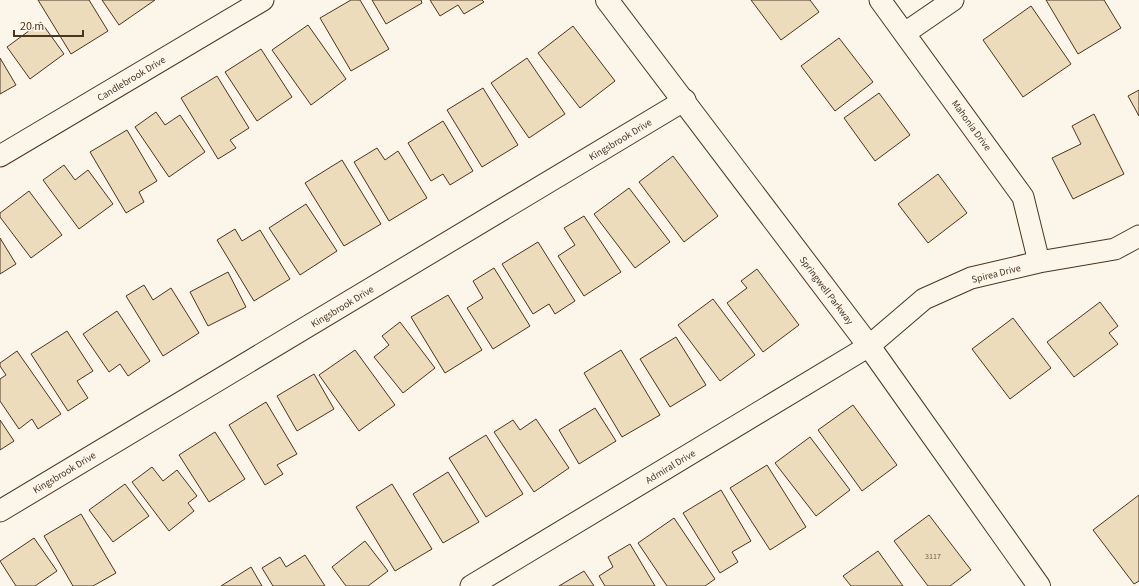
<svg xmlns="http://www.w3.org/2000/svg" width="1139" height="586" font-family="'Source Sans 3',sans-serif">
  <style>
    .building { fill: #ecdcbc; stroke: #4a3520 }
    .lines { fill: none; stroke-linecap: round; stroke-linejoin: round }
    .street-casing { stroke: #4a3520; stroke-width: 23 }
    .secondary-casing { stroke: #4a3520; stroke-width: 24 }
    .street { stroke: #fbf6e9; stroke-width: 21 }
    .secondary { stroke: #fbf6e9; stroke-width: 22 }
    .labels { text-anchor: middle; stroke-width: 3; stroke-linejoin: round; paint-order: stroke }
    .number-label { font-size: 8px; fill: #725f47 }
    .street-label { font-size: 10px; fill: #4a3520; stroke: #fbf6e9 }
  </style>
  <rect width="100%" height="100%" fill="#fbf6e9"/>
  <path class="building" d="M 38,0 L 89,0 L 108,31 L 71,54 Z
    M 102,0 L 155,0 L 119,25 Z
    M 351,0 L 360,0 L 389,49 L 351,71 L 320,18 Z
    M 372,0 L 421,0 L 422,3 L 386,24 Z
    M 430,0 L 482,0 L 484,2 L 464,14 L 458,5 L 440,16 Z
    M 751,0 L 810,0 L 819,12 L 781,40 Z
    M 1046,0 L 1104,0 L 1121,28 L 1078,54 Z
    M 1031,6 L 1071,64 L 1023,97 L 983,40 Z
    M 41,22 L 64,54 L 30,79 L 7,47 Z
    M 308,25 L 346,79 L 311,105 L 272,50 Z
    M 573,26 L 615,81 L 580,108 L 538,53 Z
    M 839,38 L 873,82 L 835,111 L 801,66 Z
    M 261,49 L 292,97 L 257,121 L 225,72 Z
    M 0,58 L 16,85 L 0,94 Z
    M 527,58 L 565,114 L 529,138 L 491,83 Z
    M 217,76 L 249,128 L 230,140 L 236,148 L 218,159 L 181,98 Z
    M 483,88 L 518,145 L 482,167 L 447,110 Z
    M 1139,90 L 1139,116 L 1128,96 Z
    M 879,93 L 910,135 L 875,161 L 844,118 Z
    M 156,112 L 165,125 L 180,115 L 205,152 L 169,177 L 135,127 Z
    M 1094,114 L 1124,174 L 1073,199 L 1052,158 L 1081,144 L 1072,126 Z
    M 443,121 L 473,171 L 450,185 L 443,174 L 431,181 L 408,143 Z
    M 127,130 L 157,181 L 139,192 L 144,202 L 126,213 L 90,152 Z
    M 377,148 L 385,160 L 398,151 L 427,198 L 389,221 L 354,162 Z
    M 673,156 L 718,216 L 684,242 L 639,182 Z
    M 342,160 L 381,224 L 344,246 L 305,183 Z
    M 64,165 L 75,180 L 88,170 L 113,204 L 79,229 L 43,180 Z
    M 938,174 L 967,213 L 928,243 L 898,204 Z
    M 629,188 L 670,242 L 635,268 L 594,214 Z
    M 29,191 L 62,235 L 31,258 L 0,217 L 0,213 Z
    M 306,204 L 337,251 L 300,275 L 269,228 Z
    M 584,216 L 621,272 L 584,296 L 558,256 L 575,245 L 564,228 Z
    M 235,229 L 242,241 L 260,230 L 290,279 L 254,301 L 217,240 Z
    M 0,238 L 16,264 L 0,274 Z
    M 538,242 L 575,301 L 555,314 L 549,304 L 533,314 L 502,264 Z
    M 494,268 L 530,326 L 493,349 L 467,308 L 483,298 L 473,281 Z
    M 757,269 L 799,325 L 763,352 L 727,303 L 747,288 L 741,281 Z
    M 228,272 L 246,307 L 208,326 L 190,292 Z
    M 144,285 L 153,300 L 171,288 L 199,333 L 163,356 L 126,296 Z
    M 448,295 L 482,350 L 445,373 L 411,317 Z
    M 713,299 L 755,355 L 720,381 L 678,325 Z
    M 1100,302 L 1118,326 L 1109,333 L 1118,344 L 1074,377 L 1047,342 Z
    M 117,311 L 150,361 L 128,376 L 120,364 L 109,372 L 83,334 Z
    M 1013,318 L 1051,368 L 1010,399 L 972,349 Z
    M 400,322 L 435,368 L 403,393 L 374,357 L 389,345 L 382,336 Z
    M 67,331 L 93,371 L 77,381 L 88,398 L 68,411 L 31,354 Z
    M 676,337 L 706,385 L 670,407 L 640,359 Z
    M 355,350 L 395,405 L 359,431 L 319,375 Z
    M 621,350 L 660,415 L 622,437 L 584,373 Z
    M 17,351 L 61,414 L 38,429 L 32,419 L 19,429 L 0,401 L 0,379 L 6,375 L 0,366 L 0,363 Z
    M 314,374 L 334,409 L 297,431 L 277,396 Z
    M 266,402 L 297,454 L 277,465 L 283,474 L 265,485 L 229,425 Z
    M 853,405 L 897,465 L 862,491 L 818,430 Z
    M 595,408 L 616,441 L 579,464 L 559,430 Z
    M 536,419 L 569,468 L 534,492 L 494,432 L 513,420 L 520,430 Z
    M 0,420 L 14,441 L 0,450 Z
    M 215,432 L 245,479 L 209,502 L 179,455 Z
    M 486,435 L 523,494 L 486,517 L 449,458 Z
    M 810,437 L 850,490 L 816,516 L 775,463 Z
    M 767,465 L 806,527 L 770,550 L 730,488 Z
    M 152,467 L 163,481 L 177,470 L 197,496 L 188,503 L 194,511 L 169,531 L 132,482 Z
    M 448,472 L 479,522 L 443,543 L 413,494 Z
    M 125,484 L 149,516 L 113,542 L 89,510 Z
    M 392,484 L 432,549 L 395,571 L 356,507 Z
    M 721,490 L 751,541 L 732,552 L 738,562 L 720,573 L 683,513 Z
    M 1139,495 L 1139,581 L 1134,584 L 1093,530 Z
    M 81,514 L 116,573 L 93,586 L 73,586 L 44,536 Z
    M 929,515 L 971,570 L 950,586 L 928,586 L 894,541 Z
    M 674,518 L 715,579 L 705,586 L 667,586 L 638,543 Z
    M 34,538 L 57,571 L 35,586 L 16,586 L 0,561 Z
    M 365,541 L 388,571 L 368,586 L 346,586 L 332,567 Z
    M 630,544 L 655,586 L 605,586 L 599,576 L 613,567 L 608,557 Z
    M 878,551 L 903,586 L 851,586 L 843,576 Z
    M 305,555 L 325,586 L 273,586 L 262,568 L 280,557 L 286,567 Z
    M 251,567 L 262,586 L 221,586 Z
    M 584,571 L 594,586 L 559,586 Z"/>
  <g class="lines">
    <defs>
      <path id="street" d="M 880,0 L 1023,197 L 1039,262
        M 905,33 L 953,0
        M 0,156 L 263,0
        M 0,511 L 685,100
        M 471,586 L 869,346 L 924,299 L 971,278 L 1039,262 L 1115,249 L 1139,236"/>
      <path id="secondary" d="M 607,0 L 869,346 L 1039,586"/>
    </defs>
    <use href="#street" class="street-casing"/>
    <use href="#secondary" class="secondary-casing"/>
    <use href="#street" class="street"/>
    <use href="#secondary" class="secondary"/>
  </g>
  <g class="labels">
    <g class="number-label">
      <text x="933" y="559">3117</text>
    </g>
    <g class="street-label">
      <text transform="translate(131 78) rotate(-31)" y="4">Candlebrook Drive</text>
      <text transform="translate(972 125) rotate(54)" y="4">Mahonia Drive</text>
      <text transform="translate(620 139) rotate(-31)" y="4">Kingsbrook Drive</text>
      <text transform="translate(996 273) rotate(-14)" y="4">Spirea Drive</text>
      <text transform="translate(827 290) rotate(53)" y="4">Springwell Parkway</text>
      <text transform="translate(342 306) rotate(-31)" y="4">Kingsbrook Drive</text>
      <text transform="translate(670 466) rotate(-31)" y="4">Admiral Drive</text>
      <text transform="translate(64 472) rotate(-31)" y="4">Kingsbrook Drive</text>
    </g>
  </g>
  <path d="M14 30v6h69v-6" fill="none" stroke="#4a3520" stroke-width="2"/>
  <text x="20" y="30" font-size="12" fill="#4a3520" stroke="#fbf6e9" stroke-width="3" paint-order="stroke">20 m</text>
</svg>
